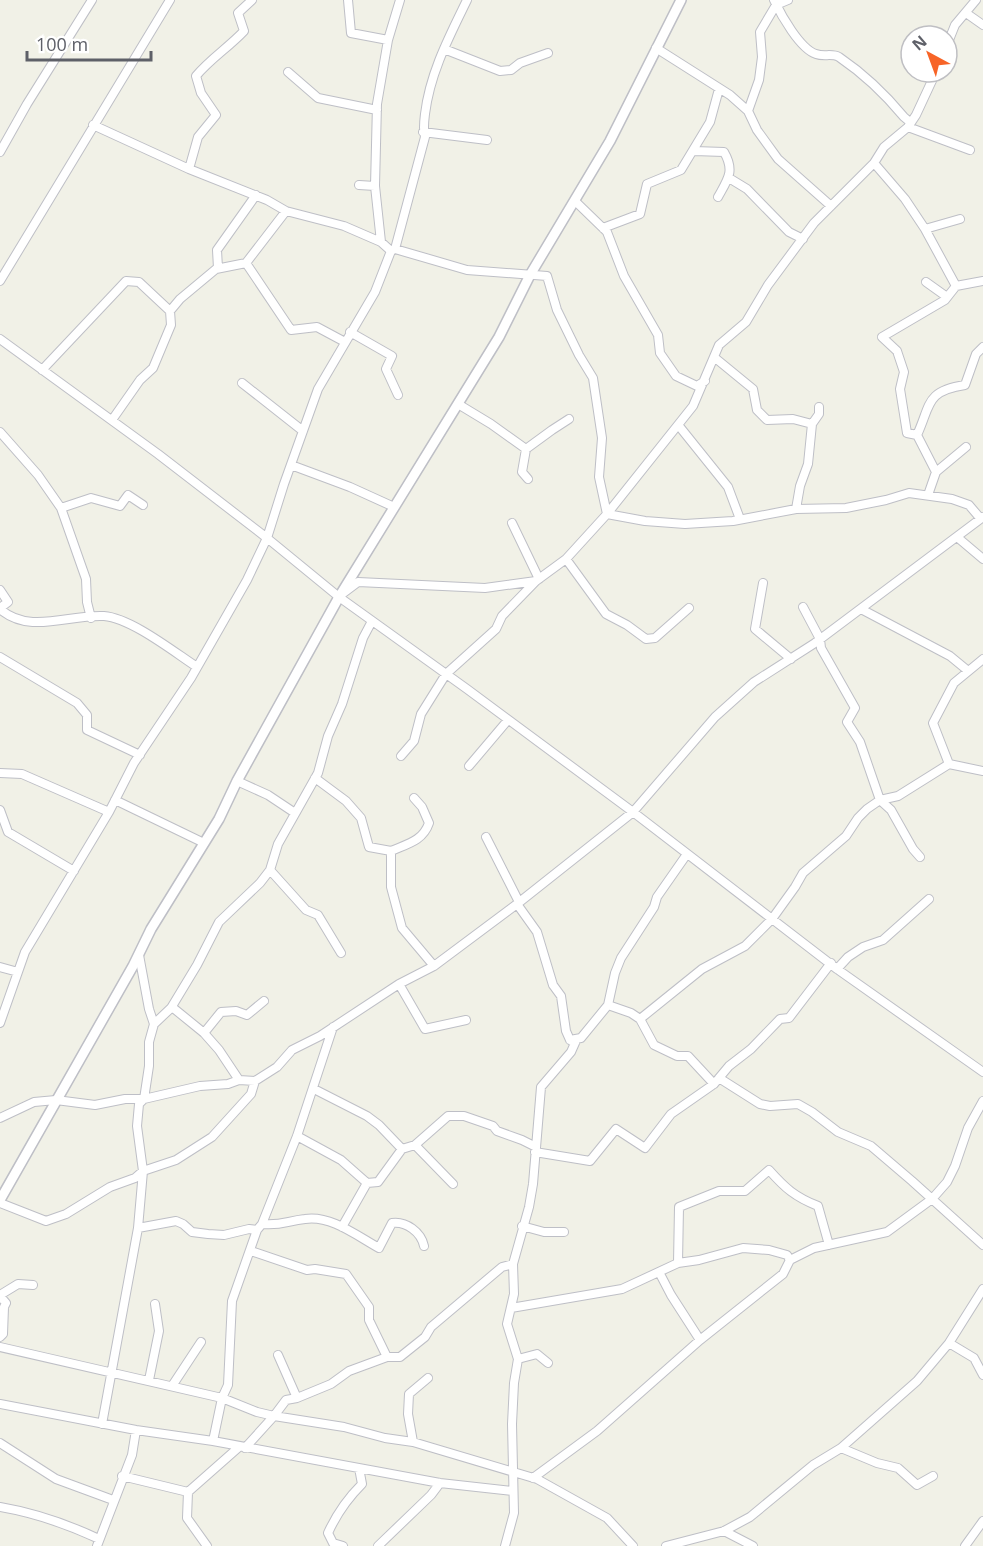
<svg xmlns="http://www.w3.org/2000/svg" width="983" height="1546" font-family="'Open Sans',sans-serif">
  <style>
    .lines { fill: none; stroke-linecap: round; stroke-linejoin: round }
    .minor-casing { stroke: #bebfc6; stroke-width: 10 }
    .tertiary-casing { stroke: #bebfc6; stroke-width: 12 }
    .minor { stroke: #fff; stroke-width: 8 }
    .tertiary { stroke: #fff; stroke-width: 9 }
  </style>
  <rect width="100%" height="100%" fill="#f1f1e7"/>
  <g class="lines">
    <defs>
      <path id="minor" d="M 348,0 L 351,33 L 388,40
        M 774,0 C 781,15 800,49 816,54 C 824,57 832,53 839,57 C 864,74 885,94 904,117 L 910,122
        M 788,0 L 776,5 L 760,32 L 762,57 L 759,80 L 748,111 L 757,130 L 778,159 L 831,206
        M 966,13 L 983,25
        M 947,45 L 955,25 L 976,0
        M 656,48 L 730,95 L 748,111
        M 444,49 L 500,71 L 511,70 L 520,63 L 548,53
        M 288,72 L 318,98 L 377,110
        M 93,125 L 189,169 L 267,200 L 286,211 L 344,226 L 381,242 L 391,251
        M 908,127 L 970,150
        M 423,132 L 487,140
        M 694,151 L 724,152 C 735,171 728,179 718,197
        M 0,152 L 27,104 L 92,0
        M 874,163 L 905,199 L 925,229 L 956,286 L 983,281
        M 189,169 L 198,137 L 216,115 L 201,93 L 196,76 C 210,59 229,47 244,31 L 238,13 L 252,0
        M 729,178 L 747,189 L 789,232 L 803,239
        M 359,185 L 375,186
        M 575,201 L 607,232 L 624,276 L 658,335 L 660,353 L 676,376 L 697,386 L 705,381
        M 286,211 L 246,263 L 291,330 L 317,327 L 345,342
        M 603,228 L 640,214 L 647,184 L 681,170 L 710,122 L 719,89
        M 925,229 L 960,219
        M 381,242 L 375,186 L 377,104 L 388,40 L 400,0
        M 395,249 L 425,137 C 423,129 424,122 425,114 C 430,73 449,37 467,0
        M 218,268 L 217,250 L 256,195
        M 0,281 L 170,0
        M 926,282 L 947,297
        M 350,332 L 392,356 L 386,369 L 398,395
        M 0,339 L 158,454 L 267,538 L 339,597 L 467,689 L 633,812 L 837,969 L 983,1072
        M 714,357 L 753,389 L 757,410 L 767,420 L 793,419 L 812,424 L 808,464 L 800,486 L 796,509
        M 42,370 L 126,281 L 139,282 L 170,311 L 180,299 L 216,269 L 246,263
        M 242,383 L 303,431
        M 458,404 L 491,424 L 526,449 L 552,430 L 569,419
        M 112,420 L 140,380 L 153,368 L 171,325 L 170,311
        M 812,424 L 819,414 L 819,407
        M 679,426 L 728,487 L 740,519
        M 0,432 L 38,475 L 61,508 L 86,579 L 87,602 L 91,618
        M 917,435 C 931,405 925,391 965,385 L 976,354 L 983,347
        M 526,449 L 522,472 L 528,479
        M 291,465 L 350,487 L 394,507
        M 936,472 L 966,447
        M 928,495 L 936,472 L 917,435 L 907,433 L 900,389 L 904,372 L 897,351 L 882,337 L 945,300 L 956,286
        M 61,508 L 91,498 L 120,506 L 128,495 L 143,505
        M 607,514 L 645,521 L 685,524 L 733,521 L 796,509 L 846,508 L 886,500 L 909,493 L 952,499 L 969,505 L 980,518
        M 512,523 L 539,579
        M 957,537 L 983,559
        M 566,559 L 606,614 L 627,625 L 646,639 L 655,638 L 689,608
        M 763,583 L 755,629 L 791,659
        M 0,590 L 8,602 L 0,608
        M 342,594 L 358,582 L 485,588 L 536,581 L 566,559 L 607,514 L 693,406 L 719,345 L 746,322 L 768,285 L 814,223 L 874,163 L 884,147 L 908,127 L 916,115 L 936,72
        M 803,607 L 820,639 L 821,648 L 855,708 L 847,722 L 860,742 L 880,800 L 891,810 L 913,849 L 920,857
        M 0,609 C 30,635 69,614 104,616 C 131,618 174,652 197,667
        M 861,609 L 950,656 L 967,670
        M 0,657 L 77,703 L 87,715 L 87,730 L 140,755
        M 983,659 L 954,683 L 933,723 L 949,764 L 983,771
        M 401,756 L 414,741 L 421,714 L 446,674 L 496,629 L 502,616 L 536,581
        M 469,766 L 508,720
        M 0,773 L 22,774 L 109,812
        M 315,778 L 346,801 L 361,818 L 369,847 L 391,851 L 391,887 L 402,928 L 434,966
        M 237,781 L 268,795 L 295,813
        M 115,800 L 204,843
        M 0,810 L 8,832 L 74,871
        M 486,837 L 519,902
        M 391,851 C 407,844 423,841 429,823 L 422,807 L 414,798
        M 270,870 L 306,910 L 318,915 L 341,953
        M 0,967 L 18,972
        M 837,969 L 848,957 L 863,947 L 883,940 L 929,899
        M 399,984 L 425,1029 L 466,1020
        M 608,1005 L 631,1013 L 640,1019 L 702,969 L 745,946 L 772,919 L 795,887 L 803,873 L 846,836 L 858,818 L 867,809 L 880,800 L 898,796 L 949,764
        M 172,1007 L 204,1033 L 219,1050 L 239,1080
        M 640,1019 L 654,1045 L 677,1056 L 688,1056 L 714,1084
        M 0,1023 L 25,952 L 109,812 L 134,763 L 191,678 L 247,580 L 267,538 L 284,484 L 318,389 L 375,292 L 391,251 L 395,249 L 467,270 L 547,276 L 557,310 L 579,355 L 593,378 L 602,438 L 599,477 L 607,514
        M 154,1024 L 171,1008 L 197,965 L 219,922 L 260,883 L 270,870 L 278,844 L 318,773 L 328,736 L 342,704 L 363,638 L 372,621
        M 204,1033 L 221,1012 L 236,1011 L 247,1015 L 264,1001
        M 570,1040 L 581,1038 L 608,1005 L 615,973 L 621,958 L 654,907 L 657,897 L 687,854
        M 719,1078 L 760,1104 L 770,1106 L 798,1104 L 812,1112 L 838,1132 L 871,1146 L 912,1181 L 983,1245
        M 314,1089 L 367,1116 L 379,1125 L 402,1149
        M 0,1118 L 34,1102 L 56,1100 L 95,1105 L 125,1099 L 144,1099 L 200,1086 L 228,1084 L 239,1080 L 255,1081
        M 297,1136 L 341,1160 L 367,1183
        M 415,1145 L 453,1184
        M 535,1152 L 590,1161 L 616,1129 L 645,1148 L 671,1114 L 714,1084 L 729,1066 L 751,1049 L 780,1019 L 789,1018 L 831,963
        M 0,1203 L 46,1221 L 66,1214 L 110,1187 L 135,1178 L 143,1171 L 176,1160 L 212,1137 L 251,1094 L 255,1081 L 277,1067 L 292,1050 L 320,1036 L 399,984 L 434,966 L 517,904 L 633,812 L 715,717 L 754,682 L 815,643 L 983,517
        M 262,1224 C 281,1226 287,1221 305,1219 C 331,1215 357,1236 379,1248 L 392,1223 C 406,1221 421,1232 424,1246
        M 522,1226 L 544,1232 L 564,1232
        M 342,1227 L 367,1183 L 378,1182 L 402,1149 L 415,1145 L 448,1116 L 464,1116 L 493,1126 L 497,1131 L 522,1140 L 536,1147
        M 138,1228 L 176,1221 L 183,1224 L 192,1232 L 208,1234 L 224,1235 L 249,1229 L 257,1230
        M 251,1251 L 307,1270 L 315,1269 L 346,1274 L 369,1307 L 369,1320 L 387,1357
        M 678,1263 L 679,1207 L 719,1191 L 745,1191 L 769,1170 C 785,1188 795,1197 818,1206 L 829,1245
        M 659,1272 L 671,1295 L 700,1340
        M 0,1295 L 18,1284 L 33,1285
        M 0,1296 L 6,1303 L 4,1307 L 3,1334 L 0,1337
        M 511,1308 L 622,1289 L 678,1263 L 699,1260 L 743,1248 L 769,1250 L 787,1255 L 790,1260
        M 949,1343 L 974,1358 L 983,1375
        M 0,1347 L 222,1398 L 257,1412 L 274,1416 L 344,1427 L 385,1438 L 413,1442 L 537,1479 L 607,1518 L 633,1546
        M 278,1355 L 297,1398
        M 518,1359 L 537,1354 L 548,1363
        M 149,1380 L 159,1331 L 155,1304
        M 172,1386 L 201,1342
        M 0,1404 L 136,1430 L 213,1441 L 440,1483 L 513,1491
        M 102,1424 L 138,1228 L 143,1171 L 137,1126 L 139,1104 L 144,1099 L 149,1066 L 149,1042 L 154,1024 L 149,1009 L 139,955
        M 213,1441 L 222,1398 L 228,1385 L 232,1301 L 257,1230 L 262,1224 L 297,1136 L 333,1027
        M 413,1442 L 408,1414 L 409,1394 L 428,1378
        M 0,1443 L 56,1479 L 113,1500
        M 245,1448 L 274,1416 L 286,1400 L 297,1398 L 331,1384 L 349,1371 L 387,1357 L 400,1357 L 425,1337 L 431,1327 L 502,1267 L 513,1264
        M 841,1448 L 877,1463 L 898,1468 L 917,1485 L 933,1476
        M 122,1476 L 188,1492 L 239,1447
        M 533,1478 L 597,1431 L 700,1340 L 783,1274 L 790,1260 L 814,1248 L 887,1232 L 932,1199 L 947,1182 L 955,1166 L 968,1128 L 983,1101
        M 188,1492 L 187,1518 L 207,1546
        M 0,1507 C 35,1513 67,1524 99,1539
        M 724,1531 L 753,1546
        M 97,1546 L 132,1455 L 136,1430
        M 343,1546 L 333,1543 L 328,1533 C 337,1513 347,1499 362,1484 L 359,1468
        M 378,1546 L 431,1495 L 440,1483
        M 505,1546 L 514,1513 L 512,1424 L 514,1383 L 518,1359 L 507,1324 L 514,1294 L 513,1264 L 529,1207 L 533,1184 L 541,1087 L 571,1052 L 575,1043 L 570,1040 L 566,1031 L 561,996 L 553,985 L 537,932 L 517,904
        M 666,1546 L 724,1531 L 750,1517 L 813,1465 L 841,1448 L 917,1381 L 949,1343 L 983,1289
        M 965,1546 L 983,1521"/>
      <path id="tertiary" d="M 0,1200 L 133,966 L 151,929 L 219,819 L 237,781 L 339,597 L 499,337 L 530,275 L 610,141 L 681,0"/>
    </defs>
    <use href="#minor" class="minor-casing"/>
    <use href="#tertiary" class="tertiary-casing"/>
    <use href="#minor" class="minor"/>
    <use href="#tertiary" class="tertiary"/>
  </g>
  <g transform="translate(929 54) rotate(319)"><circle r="28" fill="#ffffff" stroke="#bfbfc3" stroke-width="1.5"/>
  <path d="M0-4.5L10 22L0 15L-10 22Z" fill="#f76427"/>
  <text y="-9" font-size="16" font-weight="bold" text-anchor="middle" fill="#5e6068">N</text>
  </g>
  <path d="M27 51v9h124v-9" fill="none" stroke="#5e6068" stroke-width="3"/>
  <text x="36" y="51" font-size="18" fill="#5e6068" stroke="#ffffff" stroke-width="4.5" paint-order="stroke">100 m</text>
</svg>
